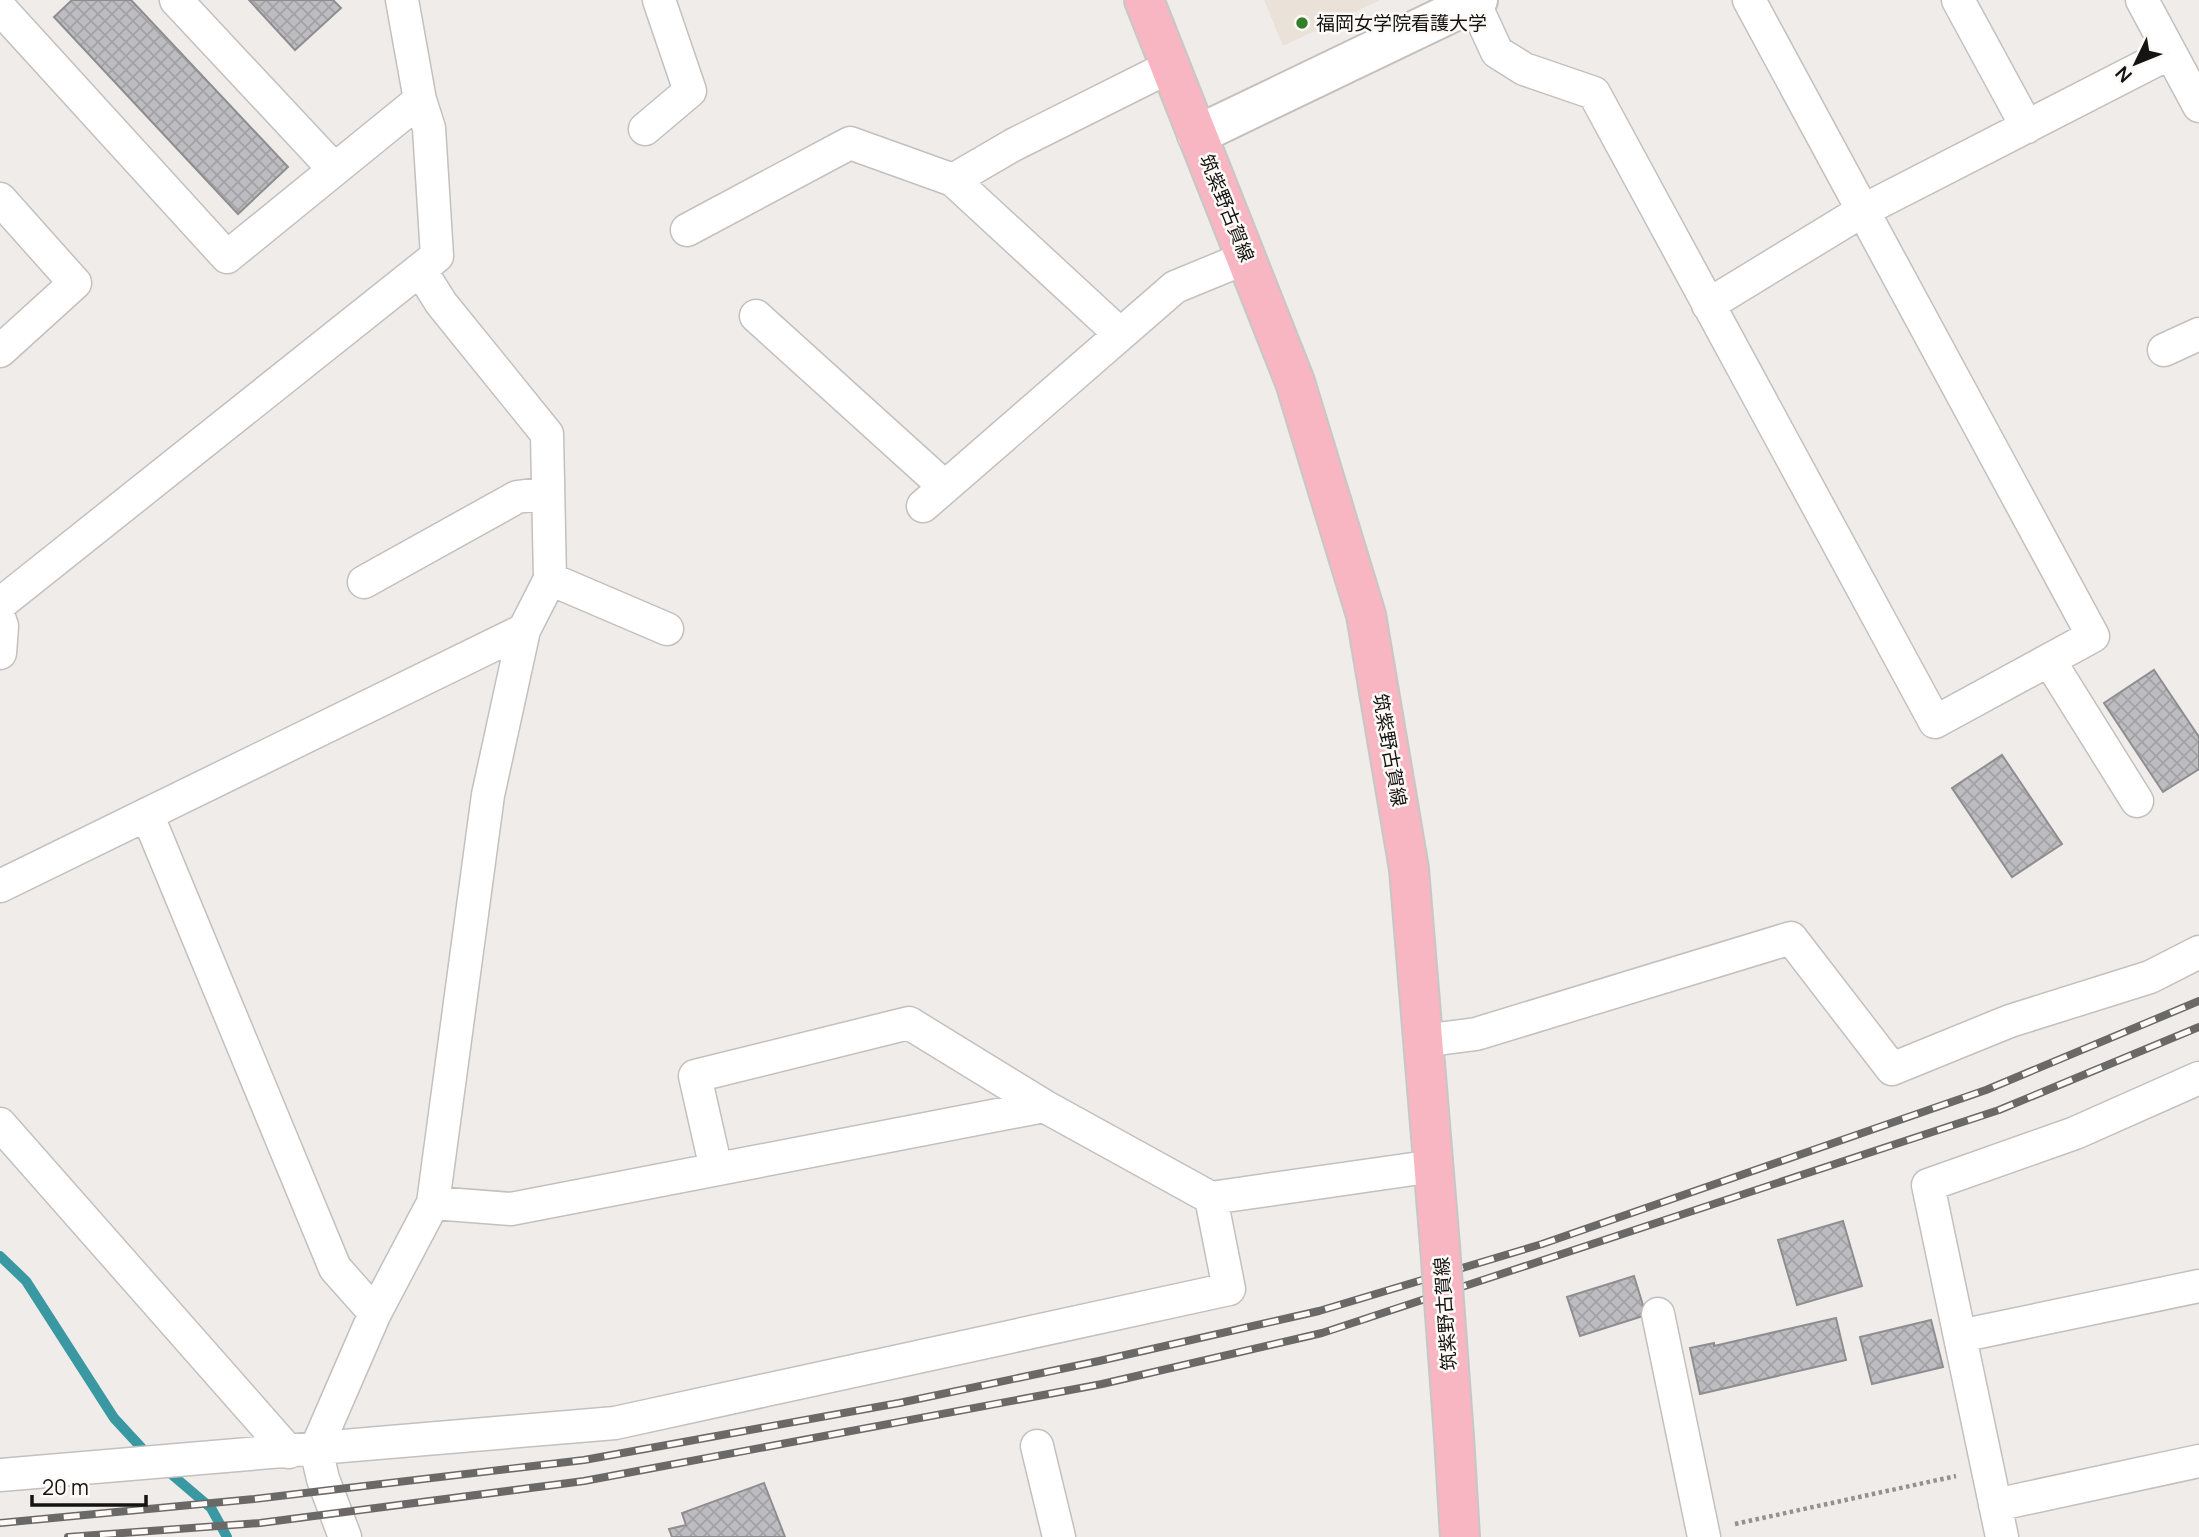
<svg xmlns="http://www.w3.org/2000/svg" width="2199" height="1537" font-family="Manrope,'Noto Sans JP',sans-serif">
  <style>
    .built { fill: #eae1d9 }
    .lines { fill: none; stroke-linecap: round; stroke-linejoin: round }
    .stream { stroke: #3998a2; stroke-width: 10 }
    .building { fill: url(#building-cross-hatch); stroke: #8e8e91; stroke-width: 2 }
    .minor-casing { stroke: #c3c0be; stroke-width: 35 }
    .tertiary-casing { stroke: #c3c0be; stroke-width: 42 }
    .primary-casing { stroke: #c7c7c6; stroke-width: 42 }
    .path { stroke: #93918f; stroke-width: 4.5; stroke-dasharray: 3.5 3.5; stroke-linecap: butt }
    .minor { stroke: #fff; stroke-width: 32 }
    .tertiary { stroke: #fff; stroke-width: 38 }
    .primary { stroke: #f7b6c2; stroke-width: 38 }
    .rail-casing { stroke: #6b6968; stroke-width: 8 }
    .rail { stroke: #fdfaf7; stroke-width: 5; stroke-dasharray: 16; stroke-linecap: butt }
    .primary-bridge-casing { stroke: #c7c7c6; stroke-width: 42; stroke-linecap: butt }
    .primary-bridge { stroke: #f7b6c2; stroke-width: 38 }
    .poi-dot { fill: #348028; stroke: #fdfaf7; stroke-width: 2.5 }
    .labels { text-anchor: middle; stroke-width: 5; stroke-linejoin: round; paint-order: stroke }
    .poi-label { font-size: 19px; fill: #151413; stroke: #fdfaf7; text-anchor: start }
    .street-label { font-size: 19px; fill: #151413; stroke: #fdfaf7 }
  </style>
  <defs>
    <pattern id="building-cross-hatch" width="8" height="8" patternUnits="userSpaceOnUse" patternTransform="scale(1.75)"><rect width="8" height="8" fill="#bdbcc0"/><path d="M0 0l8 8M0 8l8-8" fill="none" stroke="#a2a1a4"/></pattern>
  </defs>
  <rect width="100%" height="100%" fill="#efecea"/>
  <path class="built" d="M 1264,0 L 1380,0 L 1283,46 Z"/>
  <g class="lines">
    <path class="stream" d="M 0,1256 L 26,1281 L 114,1418 L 150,1457
      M 163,1467 L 211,1508 L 227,1537"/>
  </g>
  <path class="building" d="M 72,0 L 131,0 L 288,167 L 238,214 L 54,17 Z
    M 249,0 L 333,0 L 341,8 L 295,50 Z
    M 2154,670 L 2199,737 L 2199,769 L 2163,792 L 2104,703 Z
    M 2002,755 L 2062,844 L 2012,877 L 1952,788 Z
    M 1843,1221 L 1862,1286 L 1797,1305 L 1778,1240 Z
    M 1634,1276 L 1646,1315 L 1580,1336 L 1567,1297 Z
    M 1836,1318 L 1846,1360 L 1700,1394 L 1690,1348 L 1714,1343 L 1714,1346 Z
    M 1931,1320 L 1943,1367 L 1872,1384 L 1860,1337 Z
    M 764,1483 L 785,1537 L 672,1537 L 669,1529 L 686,1525 L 682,1513 Z"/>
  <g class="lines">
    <defs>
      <path id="minor" d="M 176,0 L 334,169
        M 1958,0 L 2027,127
        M 2142,0 L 2199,106
        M 1474,2 L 1497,52 L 1524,69 L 1594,93 L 1935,722 L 2093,636 L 1749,0
        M 0,8 L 227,257 L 420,100
        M 645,129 L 690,91 L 659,0
        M 953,180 L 1013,145 L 1171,66
        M 0,199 L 75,283 L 0,351
        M 687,230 L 850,143 L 953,180 L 1120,334
        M 1708,305 L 1862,211 L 2170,53
        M 756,316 L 945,487
        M 2164,350 L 2199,334
        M 923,506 L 1175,287 L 1248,257
        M 550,579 L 667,629
        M 364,582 L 517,497 L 548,493
        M 0,604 L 437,256 L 429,128 L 420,100 L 402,0
        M 0,620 L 2,626 L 0,653
        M 2049,660 L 2137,801
        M 147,814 L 335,1268 L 375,1313
        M 0,886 L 524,630
        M 1422,1041 L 1476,1034 L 1791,938 L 1892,1069 L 2010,1021 L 2150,977 L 2199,952
        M 0,1124 L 289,1452
        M 716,1169 L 695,1076 L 909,1023 L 1044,1106
        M 1211,1198 L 1434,1166
        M 1658,1314 L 1704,1537
        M 1960,1336 L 2199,1286
        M 1037,1446 L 1059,1537
        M 0,1475 L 615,1423 L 1229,1289 L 1211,1198 L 1044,1106 L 511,1209 L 433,1203
        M 1995,1505 L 2199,1461
        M 345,1537 L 323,1479 L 316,1449 L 375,1313 L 433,1203 L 488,795 L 524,630 L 550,579 L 547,434 L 441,303 L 421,271
        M 2002,1537 L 1928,1185 L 2075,1133 L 2199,1078"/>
      <path id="tertiary" d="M 1197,135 L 1478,0"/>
      <path id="primary" d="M 1144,0 L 1295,382 L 1366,615 L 1409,869 L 1440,1246
        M 1454,1437 L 1460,1537"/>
    </defs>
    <use href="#minor" class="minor-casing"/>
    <use href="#tertiary" class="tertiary-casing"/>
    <use href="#primary" class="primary-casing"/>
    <path class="path" d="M 1735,1524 L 1956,1476"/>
    <use href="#minor" class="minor"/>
    <use href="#tertiary" class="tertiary"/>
    <use href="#primary" class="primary"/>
    <defs>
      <path id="rail" d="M 0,1523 L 254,1499 L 584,1460 L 899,1403 L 1099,1361 L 1319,1311 L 1542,1244 L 1986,1090 L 2199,1001
        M 68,1537 L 260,1523 L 584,1481 L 1102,1384 L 1322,1333 L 1999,1110 L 2199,1027"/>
    </defs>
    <use href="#rail" class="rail-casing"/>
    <use href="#rail" class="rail"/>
    <defs>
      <path id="primary-bridge" d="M 1440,1246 L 1454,1437"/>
    </defs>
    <use href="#primary-bridge" class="primary-bridge-casing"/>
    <use href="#primary-bridge" class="primary-bridge"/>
  </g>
  <circle class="poi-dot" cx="1302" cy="23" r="7"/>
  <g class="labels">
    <g class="poi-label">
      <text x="1316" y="30">福岡女学院看護大学</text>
    </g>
    <g class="street-label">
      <text transform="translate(1227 208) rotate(68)" y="7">筑紫野古賀線</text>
      <text transform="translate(1390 750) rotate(80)" y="7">筑紫野古賀線</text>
      <text transform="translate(1445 1314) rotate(-94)" y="7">筑紫野古賀線</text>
    </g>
  </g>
  <g transform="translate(2136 63) rotate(227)" stroke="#fdfaf7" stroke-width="5" paint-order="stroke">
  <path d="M0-5L12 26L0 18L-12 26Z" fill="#151413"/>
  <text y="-10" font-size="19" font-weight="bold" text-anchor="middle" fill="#151413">N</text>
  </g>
  <path d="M32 1495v10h114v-10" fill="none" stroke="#151413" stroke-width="3.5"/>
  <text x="42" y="1495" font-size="21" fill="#151413" stroke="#fdfaf7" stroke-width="5" paint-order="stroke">20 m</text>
</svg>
